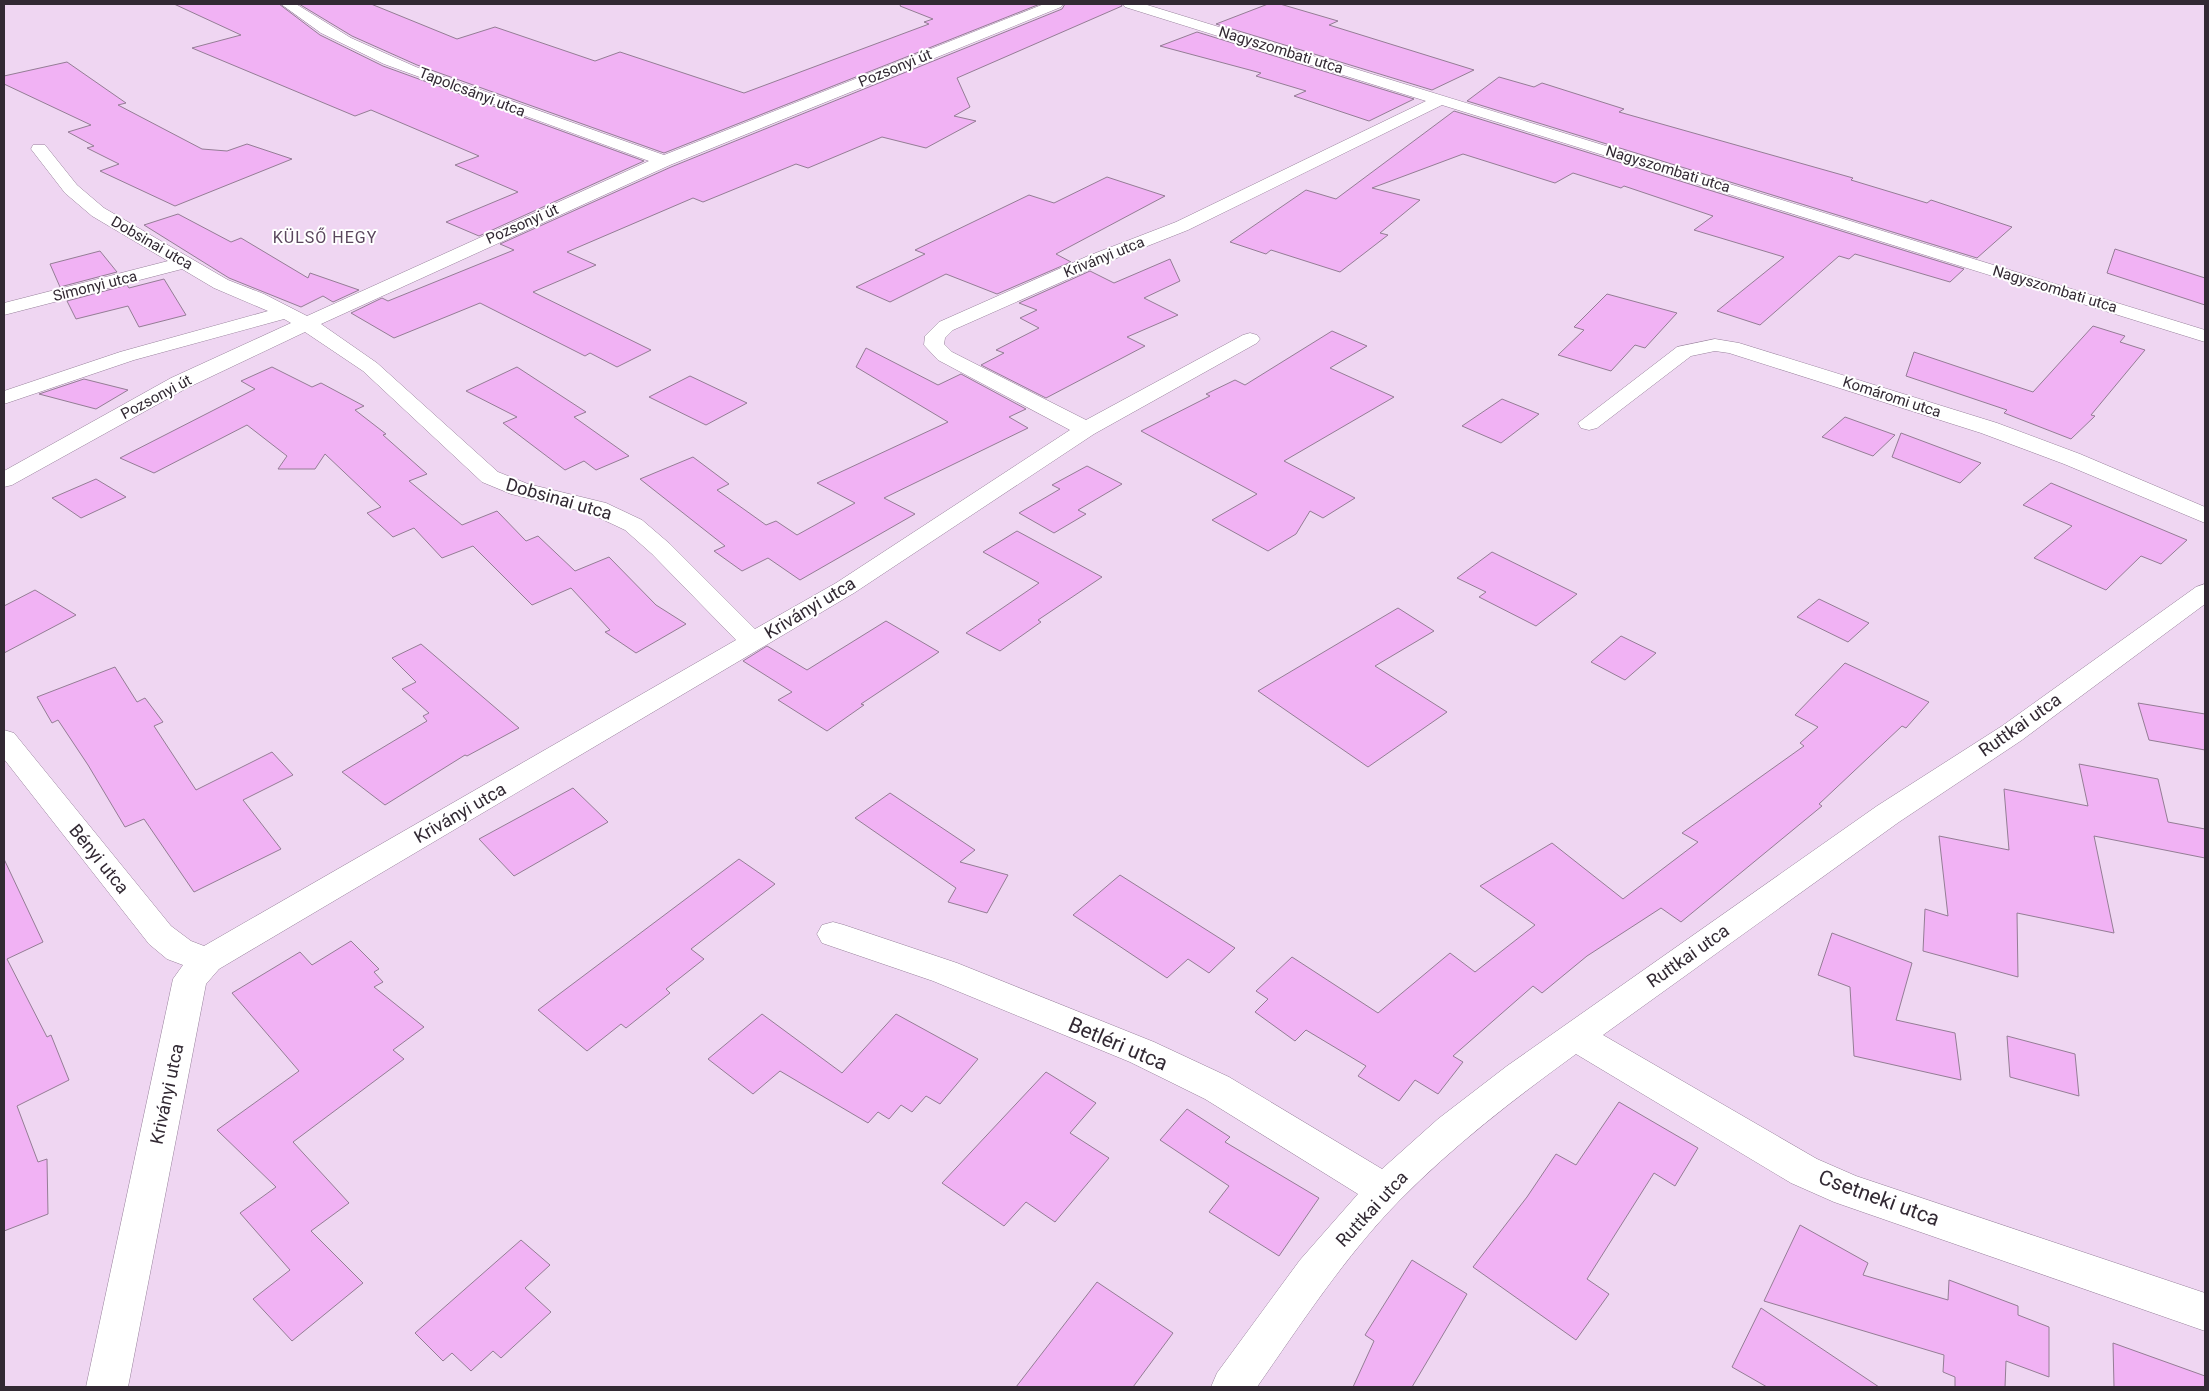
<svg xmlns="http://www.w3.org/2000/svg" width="2209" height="1391" font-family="Roboto,sans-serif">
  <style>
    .building { fill: #f1b2f4; stroke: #947d95 }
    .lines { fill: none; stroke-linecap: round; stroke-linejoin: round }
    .minor-casing { stroke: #97819b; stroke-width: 1 }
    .minor { fill: #fff; fill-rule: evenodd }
    .labels { text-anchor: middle; stroke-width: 4; stroke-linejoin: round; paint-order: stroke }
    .far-street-label { font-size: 15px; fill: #322933; stroke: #fff }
    .far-quarter-label { font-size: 16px; letter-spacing: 1px; fill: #5a465d; stroke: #fff }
    .street-label { font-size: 18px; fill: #322933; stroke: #fff }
    .near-street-label { font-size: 21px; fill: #322933; stroke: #fff }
  </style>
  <rect width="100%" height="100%" fill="#efd6f2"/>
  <path class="building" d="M 174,4 L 279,4 L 320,35 L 383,66 L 644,161 L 479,236 L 446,222 L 518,192 L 455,165 L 479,156 L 371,110 L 355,116 L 192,48 L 241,35 Z
    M 299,4 L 371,4 L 457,39 L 495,27 L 595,61 L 620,52 L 744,93 L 929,24 L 924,22 L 933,19 L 900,6 L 901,4 L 1040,4 L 664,153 L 417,65 L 352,36 Z
    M 1065,4 L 1121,4 L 1122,6 L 957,78 L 970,107 L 954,116 L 976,121 L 926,148 L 882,137 L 808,168 L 796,164 L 703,202 L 693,198 L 567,252 L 596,265 L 533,292 L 651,350 L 617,367 L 590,353 L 585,356 L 480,303 L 394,338 L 351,313 L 382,298 L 388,301 L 514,250 L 500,244 L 671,167 L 1062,9 Z
    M 1268,4 L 1280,4 L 1338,21 L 1329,25 L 1474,70 L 1432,90 L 1216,24 Z
    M 1197,32 L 1414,99 L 1369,121 L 1294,96 L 1306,91 L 1256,76 L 1261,73 L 1160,46 Z
    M 67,62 L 126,103 L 118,105 L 202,149 L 227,151 L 247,144 L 292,159 L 175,206 L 100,171 L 119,164 L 87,148 L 94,146 L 68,132 L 91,125 L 4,84 L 4,76 Z
    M 1499,77 L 1534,87 L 1542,83 L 1624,109 L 1619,112 L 1853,178 L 1851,180 L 1927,203 L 1931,200 L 2012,227 L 1977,258 L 1467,101 Z
    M 1454,111 L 1964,269 L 1950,282 L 1855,254 L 1849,259 L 1839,256 L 1760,325 L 1717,311 L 1784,257 L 1694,230 L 1713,216 L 1624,186 L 1621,188 L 1573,173 L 1555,183 L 1463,154 L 1372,188 L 1420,200 L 1380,233 L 1388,235 L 1340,272 L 1271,250 L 1266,254 L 1230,242 L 1306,190 L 1336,199 Z
    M 1107,177 L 1165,196 L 1056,254 L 1071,262 L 997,294 L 946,274 L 890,302 L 856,287 L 925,254 L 915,250 L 1029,195 L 1054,203 Z
    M 178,214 L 231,242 L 241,238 L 308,278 L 310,273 L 359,290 L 333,302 L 323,296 L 301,307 L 229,278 L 144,225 Z
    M 2115,249 L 2205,278 L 2205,305 L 2107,273 Z
    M 100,251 L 117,272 L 60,287 L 50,264 Z
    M 1170,259 L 1180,281 L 1144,298 L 1178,315 L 1127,337 L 1145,346 L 1046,398 L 981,365 L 1004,353 L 996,350 L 1039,328 L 1020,318 L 1037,310 L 1019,303 L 1090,271 L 1114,283 Z
    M 164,279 L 186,315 L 139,327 L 128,306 L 76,319 L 67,301 L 127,285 L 129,288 Z
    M 1607,294 L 1677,313 L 1645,348 L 1635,345 L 1611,371 L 1558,355 L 1584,330 L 1574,327 Z
    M 2093,326 L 2125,336 L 2120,342 L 2145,350 L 2091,415 L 2095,416 L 2071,439 L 2004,413 L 2007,410 L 1906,376 L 1914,352 L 2033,392 Z
    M 1332,331 L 1367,346 L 1330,368 L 1394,397 L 1284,461 L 1355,498 L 1323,518 L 1310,511 L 1296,534 L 1268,551 L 1212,520 L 1257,494 L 1141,431 L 1210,396 L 1206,394 L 1235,380 L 1245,385 Z
    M 866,348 L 938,385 L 961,374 L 1026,409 L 1009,417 L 1028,428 L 884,498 L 915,514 L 800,580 L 768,558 L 742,571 L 714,551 L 725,546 L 640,479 L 693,457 L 729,484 L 717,490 L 766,525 L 776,521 L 797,535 L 855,503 L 817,483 L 948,422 L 856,367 Z
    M 272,367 L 312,387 L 321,383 L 364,406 L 355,410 L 386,434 L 383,435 L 427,474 L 409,481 L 462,525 L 497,511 L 526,541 L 538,536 L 575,571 L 609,557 L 656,605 L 686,624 L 636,653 L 605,632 L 610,630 L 571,588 L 532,605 L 473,546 L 442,558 L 414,528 L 393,537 L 367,513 L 381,507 L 325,454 L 315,469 L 278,469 L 287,456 L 247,425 L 154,473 L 120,458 L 255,389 L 241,381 Z
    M 517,367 L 586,412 L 574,417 L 629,456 L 596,470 L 584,461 L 565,470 L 503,423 L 517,417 L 466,391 Z
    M 690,376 L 747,403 L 706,425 L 649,397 Z
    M 84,379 L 128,390 L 96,409 L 39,394 Z
    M 1502,399 L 1539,414 L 1501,443 L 1462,426 Z
    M 1845,417 L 1895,435 L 1873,456 L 1822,437 Z
    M 1901,433 L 1981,463 L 1960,483 L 1892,457 Z
    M 1087,466 L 1122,484 L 1078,510 L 1086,514 L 1054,533 L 1019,513 L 1060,489 L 1052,485 Z
    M 96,479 L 126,497 L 81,518 L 52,498 Z
    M 2051,483 L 2187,540 L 2161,564 L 2141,556 L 2106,590 L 2034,558 L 2072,526 L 2023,505 Z
    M 1017,531 L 1102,577 L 1038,620 L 1041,622 L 1000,651 L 966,633 L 1039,583 L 983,552 Z
    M 1492,552 L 1577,594 L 1536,626 L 1479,597 L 1486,592 L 1457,578 Z
    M 35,590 L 76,615 L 4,653 L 4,606 Z
    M 1819,599 L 1869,623 L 1848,642 L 1797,617 Z
    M 1398,608 L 1434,631 L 1375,666 L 1447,712 L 1368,767 L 1258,691 Z
    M 886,621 L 939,652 L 861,704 L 864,705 L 827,731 L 778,700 L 792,692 L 743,661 L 767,646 L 807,670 Z
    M 1621,636 L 1656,653 L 1625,680 L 1591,662 Z
    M 421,644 L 519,728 L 467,756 L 465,755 L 385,805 L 342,772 L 427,721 L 423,716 L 429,713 L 402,689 L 416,682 L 392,658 Z
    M 1845,663 L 1929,702 L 1906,728 L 1902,726 L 1819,804 L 1822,806 L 1681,922 L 1661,908 L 1587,956 L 1542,993 L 1533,986 L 1453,1056 L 1463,1062 L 1438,1094 L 1415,1080 L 1399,1101 L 1358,1076 L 1366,1066 L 1306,1030 L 1295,1041 L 1255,1012 L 1268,999 L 1256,991 L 1292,957 L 1378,1013 L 1450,953 L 1475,972 L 1535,925 L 1480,886 L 1552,843 L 1623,899 L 1698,842 L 1682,833 L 1804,746 L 1800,743 L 1818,727 L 1795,715 Z
    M 115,667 L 137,702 L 145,698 L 163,722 L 154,726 L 196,790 L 272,752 L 293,775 L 243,800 L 281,849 L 194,892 L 144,819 L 125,827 L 88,765 L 58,720 L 52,723 L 37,697 Z
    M 2138,703 L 2205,714 L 2205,750 L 2149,740 Z
    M 2079,764 L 2158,779 L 2168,822 L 2205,829 L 2205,858 L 2094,836 L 2114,933 L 2017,913 L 2018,977 L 1923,951 L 1925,909 L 1948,916 L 1939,836 L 2009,850 L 2004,789 L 2088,806 Z
    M 573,788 L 608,822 L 514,876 L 479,839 Z
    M 890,793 L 975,850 L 960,862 L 1008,875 L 987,913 L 948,902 L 956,888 L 855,818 Z
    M 4,859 L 43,942 L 7,959 L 47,1037 L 51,1035 L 69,1080 L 17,1106 L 38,1162 L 47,1159 L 48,1214 L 4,1231 Z
    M 739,859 L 775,884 L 691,949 L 704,959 L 666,989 L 670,993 L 626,1028 L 621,1024 L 587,1051 L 538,1010 Z
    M 1120,875 L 1235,948 L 1209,973 L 1188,959 L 1167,978 L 1073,915 Z
    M 1832,933 L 1912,963 L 1896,1020 L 1955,1033 L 1961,1080 L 1854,1056 L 1850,987 L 1818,975 Z
    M 351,941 L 379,969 L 374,972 L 383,982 L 374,987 L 424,1027 L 393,1050 L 404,1059 L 293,1142 L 349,1203 L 311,1231 L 363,1283 L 292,1341 L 253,1299 L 290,1270 L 240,1213 L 276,1187 L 217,1130 L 299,1071 L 232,993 L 300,952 L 312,965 Z
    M 762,1014 L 842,1073 L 896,1014 L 978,1059 L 940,1104 L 926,1096 L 912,1112 L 901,1105 L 889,1119 L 878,1112 L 868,1123 L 780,1071 L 753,1094 L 708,1059 Z
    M 2007,1036 L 2075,1054 L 2079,1096 L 2010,1077 Z
    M 1046,1072 L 1096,1103 L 1070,1133 L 1109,1158 L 1055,1222 L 1026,1202 L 1004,1226 L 942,1183 Z
    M 1619,1102 L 1698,1148 L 1675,1186 L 1654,1173 L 1587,1279 L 1609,1294 L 1576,1340 L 1473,1267 L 1527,1197 L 1556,1154 L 1576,1165 Z
    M 1187,1109 L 1230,1137 L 1225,1142 L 1319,1198 L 1279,1256 L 1209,1212 L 1229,1186 L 1160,1140 Z
    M 1800,1225 L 1868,1263 L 1863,1275 L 1948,1300 L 1949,1280 L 2018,1306 L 2018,1315 L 2049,1327 L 2049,1377 L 2006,1361 L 2005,1387 L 1955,1387 L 1955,1377 L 1943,1372 L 1944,1355 L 1764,1301 Z
    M 521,1240 L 550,1265 L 525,1288 L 551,1312 L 501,1358 L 493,1351 L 471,1371 L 452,1353 L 443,1361 L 415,1333 Z
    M 1412,1260 L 1467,1294 L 1412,1387 L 1353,1387 L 1374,1341 L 1365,1335 Z
    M 1097,1282 L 1173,1333 L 1133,1387 L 1016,1387 Z
    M 1761,1308 L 1879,1387 L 1767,1387 L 1732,1367 Z
    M 2113,1343 L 2205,1376 L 2205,1387 L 2114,1387 Z"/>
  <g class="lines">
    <defs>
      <path id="minor" d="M 281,4 L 296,4 L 351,38 L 416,67 L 664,155 L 1044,4 L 1063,4 L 1061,7 L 670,165 L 321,324 L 377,363 L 498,472 L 528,484 L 606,503 L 642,520 L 670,544 L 755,629 L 836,583 L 1070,430 L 938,360 L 924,345 L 925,336 L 939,322 L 1088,256 L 1176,222 L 1426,101 L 1125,7 L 1123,4 L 1144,4 L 2205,330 L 2205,342 L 1442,105 L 1188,230 L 1102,264 L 953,330 L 945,338 L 944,344 L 952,352 L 1086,420 L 1243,335 L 1250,333 L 1257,335 L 1260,339 L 1257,343 L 1094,434 L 854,593 L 219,969 L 206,984 L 128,1387 L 86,1387 L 173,979 L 183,965 L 167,959 L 149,944 L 4,759 L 4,730 L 14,733 L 171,926 L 191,941 L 204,946 L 736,640 L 652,554 L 625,530 L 589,513 L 511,494 L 482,482 L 363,371 L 305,332 L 187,388 L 12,485 L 4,487 L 4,471 L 171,378 L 291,323 L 284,319 L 134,360 L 4,404 L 4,391 L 120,352 L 268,311 L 214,288 L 182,269 L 4,315 L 4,303 L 168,261 L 92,216 L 65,193 L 31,149 L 33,145 L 45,145 L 77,185 L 104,208 L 228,280 L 264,294 L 307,316 L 649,161 L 384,64 L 321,33 Z
        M 1715,339 L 1739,343 L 1997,423 L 2080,454 L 2205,507 L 2205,523 L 2064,464 L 1981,433 L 1729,353 L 1715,351 L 1691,356 L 1597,428 L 1589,430 L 1581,428 L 1578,423 L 1677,347 Z
        M 2205,584 L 2205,604 L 2022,740 L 1899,822 L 1603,1035 L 1817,1159 L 1856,1176 L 2205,1293 L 2205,1331 L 1834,1202 L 1791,1183 L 1576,1054 C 1514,1099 1453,1146 1399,1201 C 1346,1255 1300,1325 1257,1387 L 1211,1387 L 1217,1373 L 1300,1260 L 1358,1194 L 1205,1099 L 1130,1062 L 933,981 L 822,943 L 817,934 L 822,925 L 833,922 L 844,925 L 957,963 L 1154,1042 L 1229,1077 L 1382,1169 L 1438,1119 L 1507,1066 L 1877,806 L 2002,726 L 2196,587 Z"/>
    </defs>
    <use href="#minor" class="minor-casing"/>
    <use href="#minor" class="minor"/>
  </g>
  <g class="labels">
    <g class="far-street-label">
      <text transform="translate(1281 50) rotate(17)" y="5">Nagyszombati utca</text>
      <text transform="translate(895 68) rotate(-22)" y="5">Pozsonyi út</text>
      <text transform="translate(472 92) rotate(21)" y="5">Tapolcsányi utca</text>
      <text transform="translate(1668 169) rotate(17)" y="5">Nagyszombati utca</text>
      <text transform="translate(522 224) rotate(-24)" y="5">Pozsonyi út</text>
      <text transform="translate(152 243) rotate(30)" y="5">Dobsinai utca</text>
      <text transform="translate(1104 257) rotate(-22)" y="5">Kriványi utca</text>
      <text transform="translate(95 286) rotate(-14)" y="5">Simonyi utca</text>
      <text transform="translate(2055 289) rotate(17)" y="5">Nagyszombati utca</text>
      <text transform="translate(156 397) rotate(-28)" y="5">Pozsonyi út</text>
      <text transform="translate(1892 397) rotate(18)" y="5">Komáromi utca</text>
    </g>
    <g class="far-quarter-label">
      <text x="325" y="243">KÜLSŐ HEGY</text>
    </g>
    <g class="street-label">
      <text transform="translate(559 499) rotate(16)" y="6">Dobsinai utca</text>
      <text transform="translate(810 608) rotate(-31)" y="6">Kriványi utca</text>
      <text transform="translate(2020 725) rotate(-35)" y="6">Ruttkai utca</text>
      <text transform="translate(460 813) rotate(-30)" y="6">Kriványi utca</text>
      <text transform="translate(99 859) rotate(51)" y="6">Bényi utca</text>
      <text transform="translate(1688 956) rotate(-35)" y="6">Ruttkai utca</text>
      <text transform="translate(167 1094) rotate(-78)" y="6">Kriványi utca</text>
      <text transform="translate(1372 1209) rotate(-47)" y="6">Ruttkai utca</text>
    </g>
    <g class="near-street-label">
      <text transform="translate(1118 1044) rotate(23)" y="7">Betléri utca</text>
      <text transform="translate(1879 1198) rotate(20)" y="7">Csetneki utca</text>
    </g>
  </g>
  <rect width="2209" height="1391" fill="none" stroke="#322933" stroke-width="10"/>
</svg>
